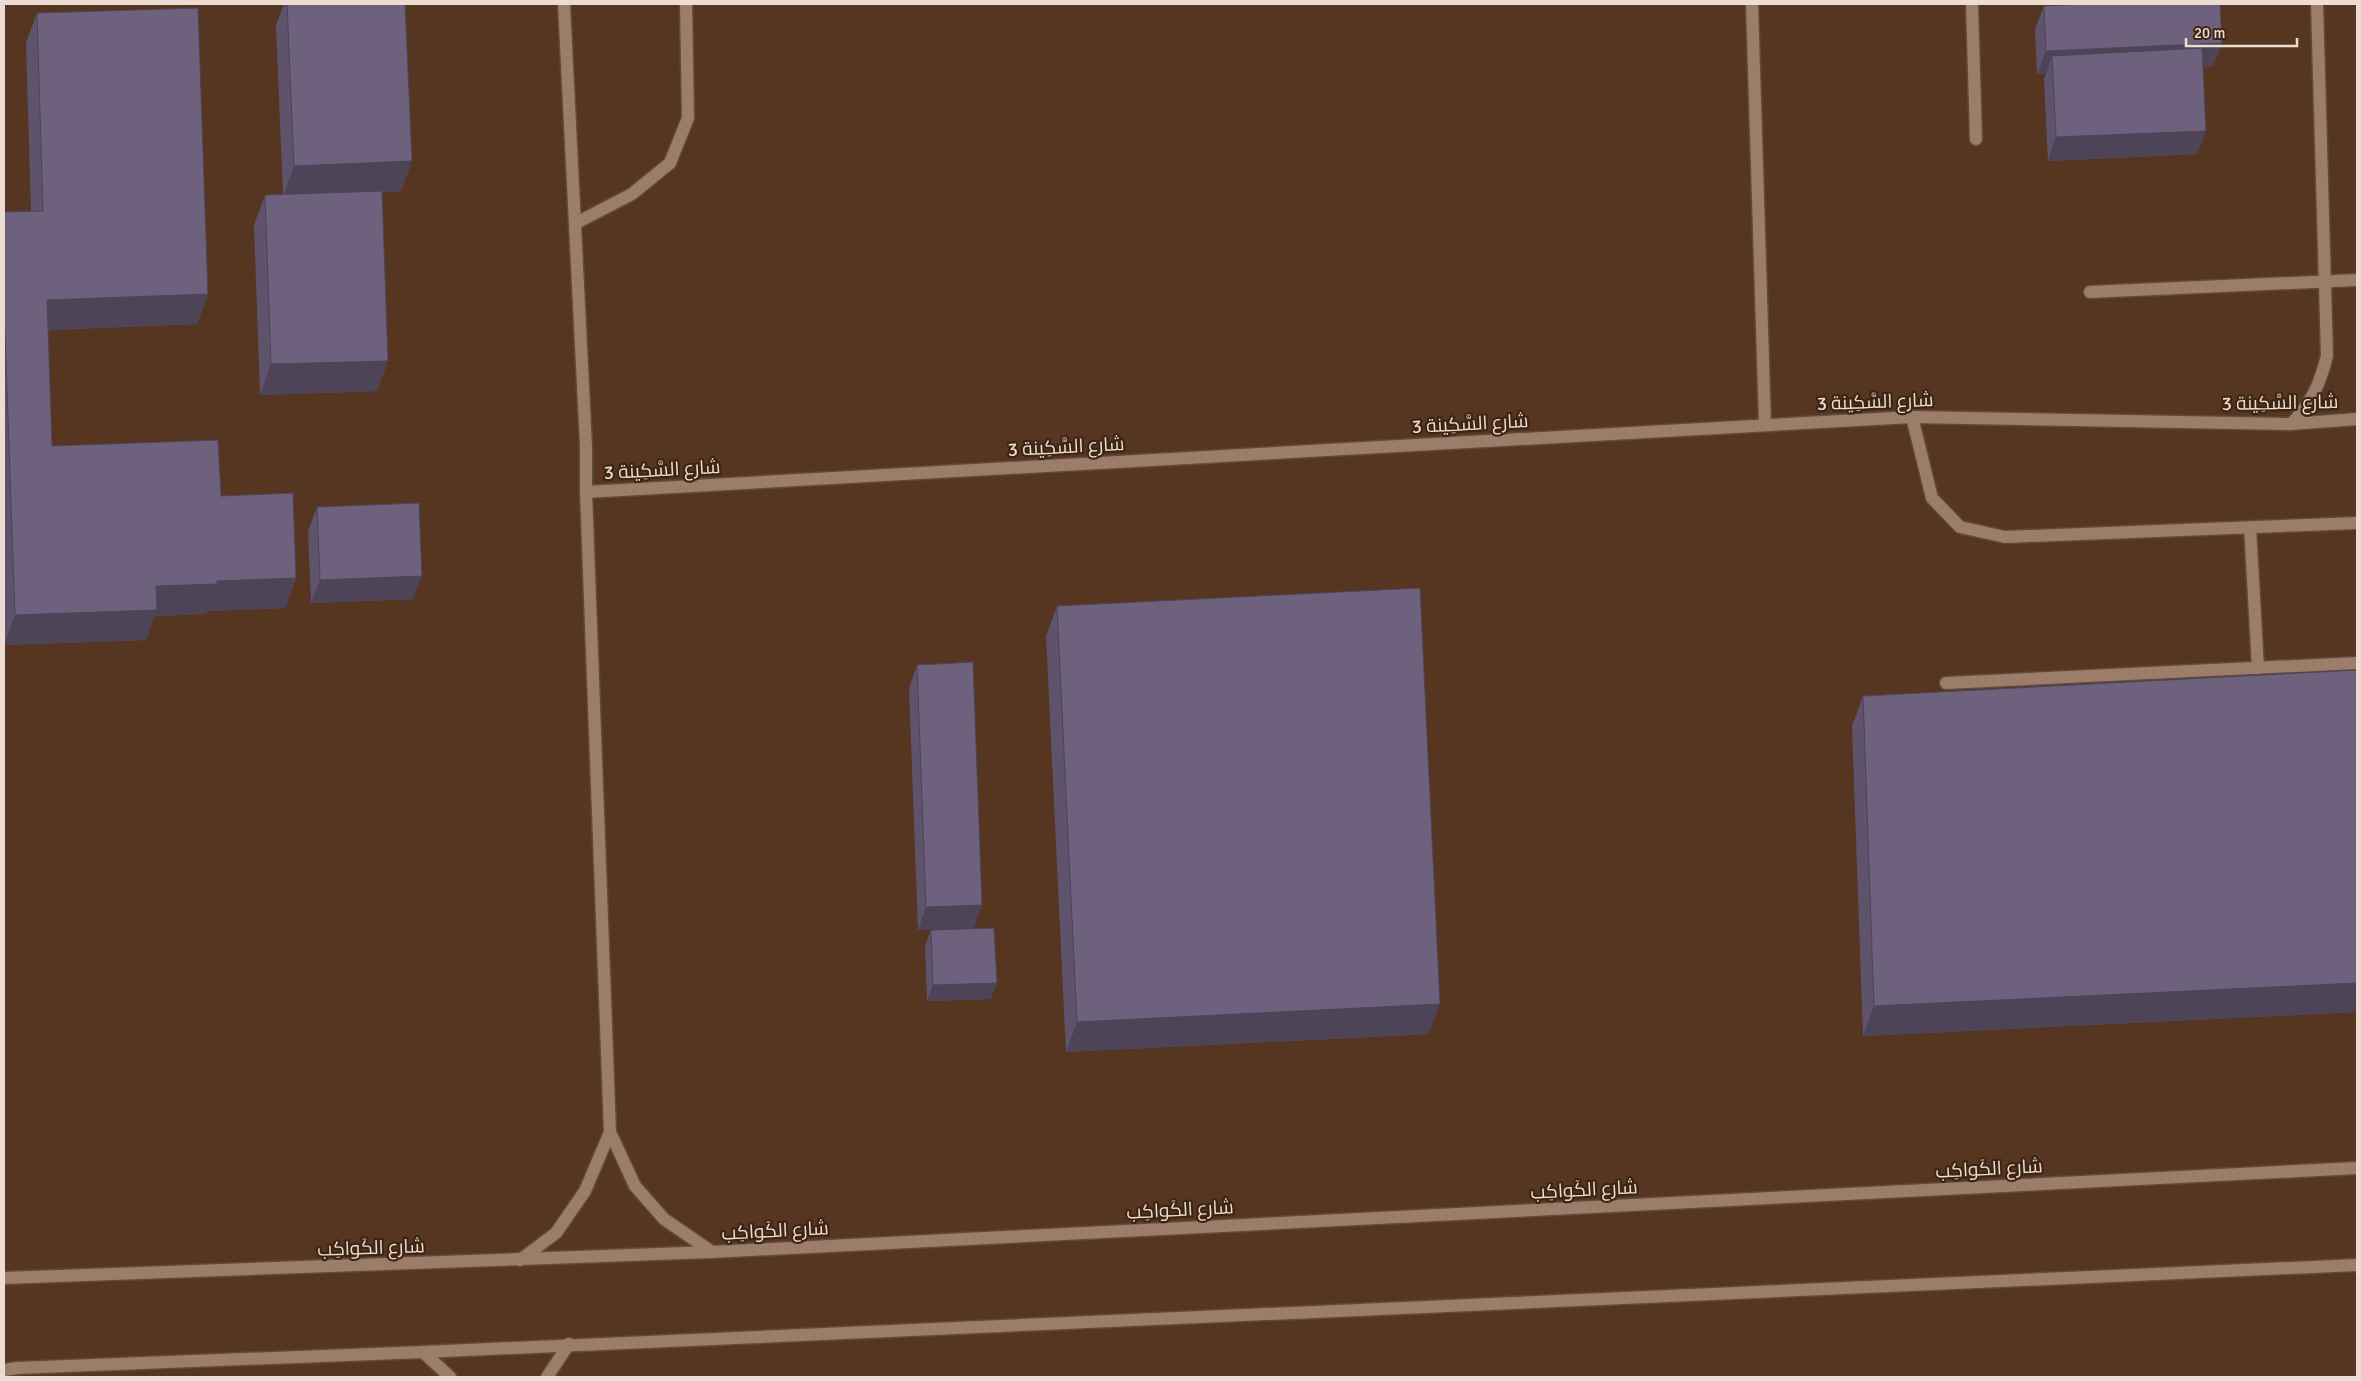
<svg xmlns="http://www.w3.org/2000/svg" width="2361" height="1381" font-family="Signika,Cairo,sans-serif">
  <style>
    .built { fill: #563621 }
    .lines { fill: none; stroke-linecap: round; stroke-linejoin: round }
    .lane-casing { stroke: #604a3a; stroke-width: 15 }
    .street-casing { stroke: #604a3a; stroke-width: 15 }
    .secondary-casing { stroke: #604a3a; stroke-width: 15 }
    .lane { stroke: #9b7d69; stroke-width: 12 }
    .street { stroke: #9b7d69; stroke-width: 12 }
    .secondary { stroke: #9b7d69; stroke-width: 12 }
    .wall { fill: #5f536c }
    .shaded-wall { fill: #4d4458 }
    .building { fill: #6e617e; stroke: #4d4458 }
    .labels { text-anchor: middle; stroke-width: 4.5; stroke-linejoin: round; paint-order: stroke }
    .street-label { font-size: 19px; fill: #eddcd1; stroke: #3e2513 }
  </style>
  <rect width="100%" height="100%" fill="#492f1d"/>
  <path class="built" d="M 4,4 L 2357,4 L 2357,1377 L 4,1377 Z"/>
  <g class="lines">
    <defs>
      <path id="lane" d="M 1972,4 L 1976,139
        M 576,223 L 632,194 L 670,163 L 688,118 L 686,4
        M 2090,292 L 2357,280
        M 1912,417 L 1932,498 L 1960,527 L 2005,537 L 2357,523
        M 2291,424 C 2311,404 2320,384 2327,356 L 2317,4
        M 2250,527 L 2258,668
        M 1946,683 L 2357,663"/>
      <path id="street" d="M 564,4 L 586,446 L 586,492 L 610,1132 L 635,1186 L 664,1219 L 712,1252
        M 1752,4 L 1765,425
        M 586,492 L 1912,417 L 2291,424 L 2357,419
        M 520,1260 L 556,1233 L 585,1191 L 610,1132
        M 423,1352 L 450,1377
        M 547,1377 L 569,1344"/>
      <path id="secondary" d="M 4,1278 L 712,1252 L 2357,1168
        M 4,1370 L 17,1368 L 423,1352 L 2357,1265"/>
    </defs>
    <use href="#lane" class="lane-casing"/>
    <use href="#street" class="street-casing"/>
    <use href="#secondary" class="secondary-casing"/>
    <use href="#lane" class="lane"/>
    <use href="#street" class="street"/>
    <use href="#secondary" class="secondary"/>
  </g>
  <path class="wall" d="M 284,4 L 405,4 L 412,161 L 401,191 L 382,192 L 388,361 L 377,391 L 260,395 L 254,225 L 265,195 L 283,194 L 276,25 Z
    M 2044,6 L 2222,43 L 2213,66 L 2203,67 L 2206,131 L 2197,154 L 2048,161 L 2044,79 L 2046,74 L 2037,74 L 2035,29 Z
    M 37,13 L 208,294 L 197,324 L 48,330 L 52,446 L 221,496 L 296,578 L 285,608 L 207,611 L 206,614 L 154,616 L 146,640 L 4,645 L 4,212 L 31,211 L 26,43 Z
    M 317,507 L 413,599 L 311,603 L 308,531 Z
    M 1057,606 L 1429,1034 L 1066,1052 L 1046,636 Z
    M 917,665 L 982,905 L 918,930 L 909,688 Z
    M 2357,670 L 2357,1012 L 1863,1036 L 1852,726 L 1863,696 Z
    M 931,930 L 991,999 L 927,1001 L 925,946 Z"/>
  <path class="shaded-wall" d="M 2222,43 L 2213,66 L 2053,74 L 2052,56 L 2046,74 L 2037,74 L 2046,51 Z
    M 2206,131 L 2197,154 L 2048,161 L 2056,137 Z
    M 412,161 L 401,191 L 283,196 L 294,166 Z
    M 208,294 L 197,324 L 36,330 L 47,300 Z
    M 388,361 L 377,391 L 260,395 L 271,364 Z
    M 422,576 L 413,599 L 311,603 L 320,580 Z
    M 296,578 L 285,608 L 207,611 L 206,614 L 154,616 L 146,640 L 4,645 L 15,615 L 156,586 L 217,581 Z
    M 982,905 L 974,928 L 918,930 L 926,907 Z
    M 997,983 L 991,999 L 927,1001 L 933,985 Z
    M 2357,983 L 2357,1012 L 1863,1036 L 1874,1006 Z
    M 1440,1004 L 1429,1034 L 1066,1052 L 1077,1022 Z"/>
  <path class="building" d="M 287,4 L 405,4 L 412,161 L 294,166 Z
    M 2087,4 L 2220,4 L 2222,43 L 2046,51 L 2044,6 Z
    M 198,8 L 208,294 L 47,300 L 52,446 L 218,440 L 221,496 L 293,493 L 296,578 L 217,581 L 217,584 L 156,586 L 157,610 L 15,615 L 4,306 L 4,212 L 43,211 L 37,13 Z
    M 2202,48 L 2206,131 L 2056,137 L 2052,56 Z
    M 382,191 L 388,361 L 271,364 L 265,195 Z
    M 419,503 L 422,576 L 320,580 L 317,507 Z
    M 1420,588 L 1440,1004 L 1077,1022 L 1057,606 Z
    M 973,662 L 982,905 L 926,907 L 917,665 Z
    M 2357,670 L 2357,983 L 1874,1006 L 1863,696 Z
    M 994,928 L 997,983 L 933,985 L 931,930 Z"/>
  <g class="labels">
    <g class="street-label">
      <text transform="translate(1875 401) rotate(-2)" y="7">شارع السَّكِينة 3</text>
      <text transform="translate(2280 402) rotate(-1)" y="7">شارع السَّكِينة 3</text>
      <text transform="translate(1470 423) rotate(-3)" y="7">شارع السَّكِينة 3</text>
      <text transform="translate(1066 446) rotate(-3)" y="7">شارع السَّكِينة 3</text>
      <text transform="translate(662 469) rotate(-3)" y="7">شارع السَّكِينة 3</text>
      <text transform="translate(1989 1168) rotate(-3)" y="7">شارع الكَواكِب</text>
      <text transform="translate(1584 1189) rotate(-3)" y="7">شارع الكَواكِب</text>
      <text transform="translate(1180 1209) rotate(-3)" y="7">شارع الكَواكِب</text>
      <text transform="translate(775 1230) rotate(-3)" y="7">شارع الكَواكِب</text>
      <text transform="translate(371 1247) rotate(-2)" y="7">شارع الكَواكِب</text>
    </g>
  </g>
  <rect width="2361" height="1381" fill="none" stroke="#eddcd1" stroke-width="10"/>
  <path d="M2186 38v8h111v-8" fill="none" stroke="#eddcd1" stroke-width="2.5"/>
  <text x="2194" y="38" font-size="15" fill="#eddcd1" stroke="#3e2513" stroke-width="4" paint-order="stroke">20 m</text>
</svg>
